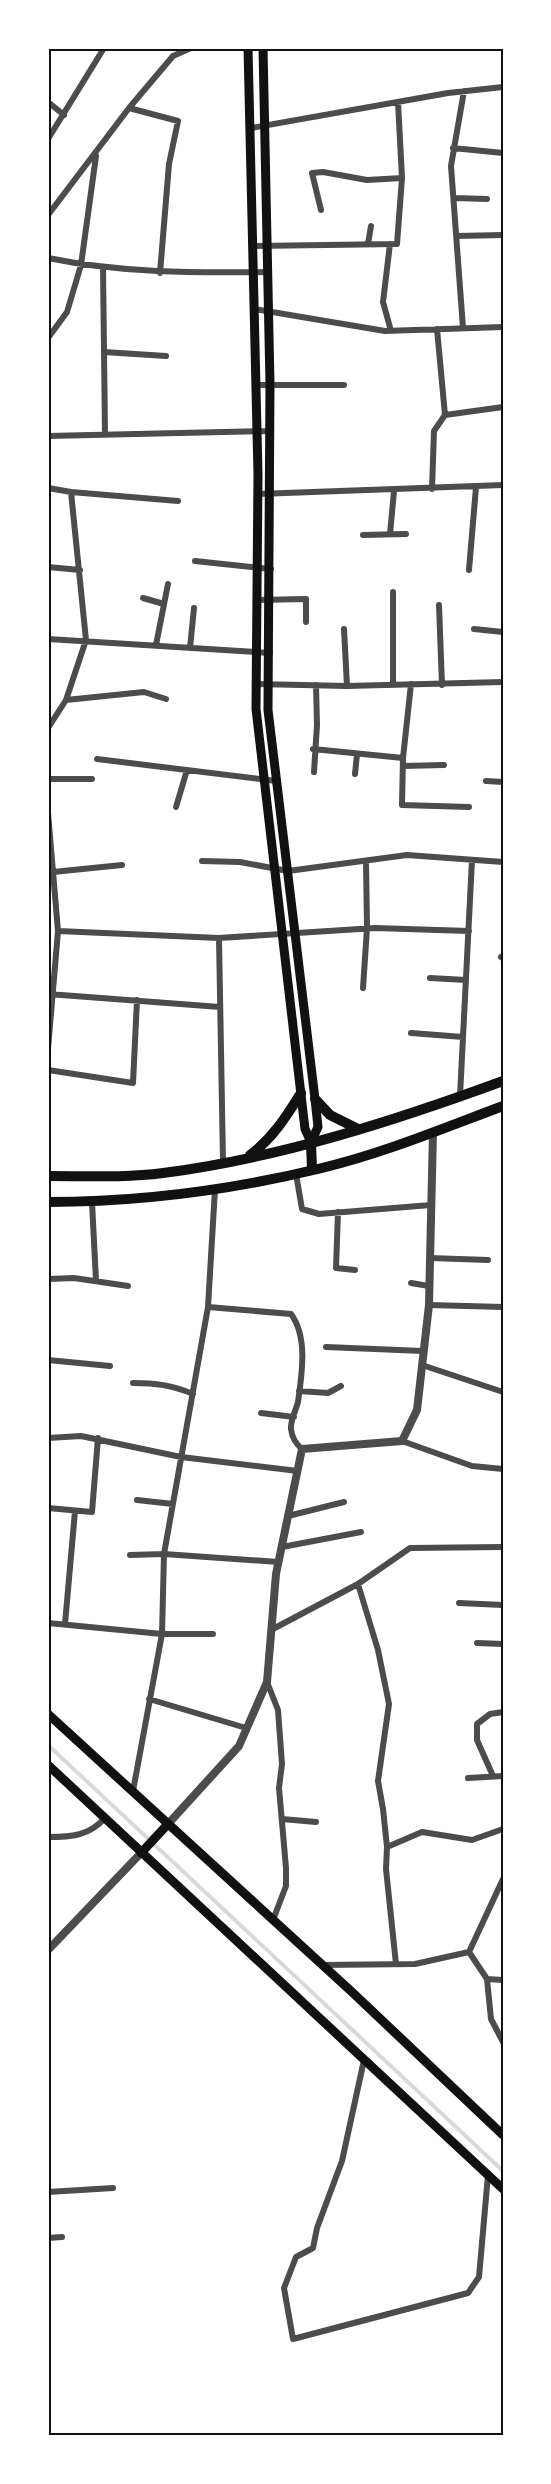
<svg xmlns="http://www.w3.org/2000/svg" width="551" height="2484" font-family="Poppins,sans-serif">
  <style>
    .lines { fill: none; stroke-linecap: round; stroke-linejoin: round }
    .stream { stroke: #d9d9d9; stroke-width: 4 }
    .minor { stroke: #4c4c4c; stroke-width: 6 }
    .tertiary { stroke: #4c4c4c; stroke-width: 8 }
    .secondary { stroke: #111; stroke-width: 9 }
    .primary { stroke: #111; stroke-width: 10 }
    .neatline { fill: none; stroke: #111; stroke-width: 2 }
  </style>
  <rect width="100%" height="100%" fill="#fff"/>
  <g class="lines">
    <path class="stream" d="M 48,1745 L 503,2171"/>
    <path class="minor" d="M 48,102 L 64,115
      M 129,108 L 173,56 L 191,48
      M 251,128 L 448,93 L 503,87
      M 48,139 L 104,48
      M 453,148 L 503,153
      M 454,198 L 487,199
      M 321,210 L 312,173 L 323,172 L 367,180 L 402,178
      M 48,215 L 129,108 L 178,121 L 169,164 L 160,273
      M 457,236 L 503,235
      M 368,244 L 371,226
      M 390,244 L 383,302 L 391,331
      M 253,246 L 397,244 L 402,178 L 398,102
      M 48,258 C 121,273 193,273 267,272
      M 103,267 L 105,434
      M 254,309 L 385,331 L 503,327
      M 463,328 L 451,166 L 464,91
      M 48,338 L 67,312 L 81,265 L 96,156
      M 104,352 L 166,356
      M 256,385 L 344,385
      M 445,415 L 503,407
      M 48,436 L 271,431
      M 48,488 L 71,492 L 178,501
      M 432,489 L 434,431 L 445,415 L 437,329
      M 258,494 L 503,485
      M 390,534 L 394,491
      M 363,535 L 406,534
      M 195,561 L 271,569
      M 48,567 L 80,570
      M 469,570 L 476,487
      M 143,598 L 164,604
      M 257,600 L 306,599 L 306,622
      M 439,605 L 442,685
      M 344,629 L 347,686
      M 474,629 L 503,632
      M 48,639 L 270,653
      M 156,645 L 168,584
      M 190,648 L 194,608
      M 256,684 L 347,686 L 503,682
      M 393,684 L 393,592
      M 411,684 L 403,758 L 402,805 L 469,807
      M 66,700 L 144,692 L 166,699
      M 48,728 L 66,700 L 86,640 L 71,492
      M 313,749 L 403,758
      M 97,759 L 276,781
      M 403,766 L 444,765
      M 314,772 L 317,725 L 316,685
      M 355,774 L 357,754
      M 48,779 L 92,779
      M 486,781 L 503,782
      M 176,807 L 187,770
      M 48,813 L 58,931 L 48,1049
      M 202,861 L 240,862 L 288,871 L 407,855 L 503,862
      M 53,872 L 122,865
      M 58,931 L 219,938 L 375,928 L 469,931
      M 219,938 L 223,1162
      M 501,957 L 503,958
      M 430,978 L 466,980
      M 363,988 L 367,928 L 366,861
      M 48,994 L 220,1007
      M 411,1033 L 463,1037
      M 48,1070 L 133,1083 L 137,1000
      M 460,1096 L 472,860
      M 296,1174 L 302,1209 L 319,1214 L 431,1205
      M 92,1202 L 96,1281
      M 338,1212 L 336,1268 L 355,1270
      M 430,1258 L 488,1260
      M 48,1279 L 74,1278 L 128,1286
      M 411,1283 L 429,1286
      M 429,1305 L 503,1307
      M 208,1307 L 291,1314 C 308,1337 302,1374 298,1402 C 296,1410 290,1421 291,1429 C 292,1438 296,1444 302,1449
      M 326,1347 L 423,1351
      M 48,1360 L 110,1366
      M 422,1365 L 503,1392
      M 133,1383 C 155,1383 172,1385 193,1394
      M 299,1391 L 328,1393 L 341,1386
      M 261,1413 L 294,1417
      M 48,1438 L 81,1436 L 181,1457 L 298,1471
      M 402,1441 L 472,1466 L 503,1469
      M 137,1500 L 173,1504
      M 48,1508 L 92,1512 L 98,1438
      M 288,1516 L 344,1502
      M 282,1547 L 361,1532
      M 130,1555 L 164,1554 L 279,1562
      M 358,1584 L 378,1650 L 389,1704 L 378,1781 L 383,1809 L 387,1847 L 386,1869 L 396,1964
      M 459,1603 L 503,1605
      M 48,1623 L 162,1634 L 213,1634
      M 65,1624 L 75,1511
      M 271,1630 L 358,1584 L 410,1548 L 503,1547
      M 477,1643 L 503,1644
      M 267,1682 L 278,1710 L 282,1764 L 279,1788 L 286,1868 L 286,1886 L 273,1920
      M 149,1699 L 246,1728
      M 493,1776 L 477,1740 L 477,1724 L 490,1714 L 503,1712
      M 468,1778 L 503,1776
      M 133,1791 L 162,1634 L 164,1554 L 208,1307 L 215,1189
      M 282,1819 L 316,1822
      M 48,1837 C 71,1837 89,1836 105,1818
      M 387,1847 L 422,1832 L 472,1840 L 503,1829
      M 469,1952 L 487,1979 L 491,2019 L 503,2042
      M 322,1965 L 415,1964 L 469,1952 L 503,1879
      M 487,1979 L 503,1980
      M 364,2060 L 342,2161 L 317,2228 L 313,2248 L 296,2257 L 284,2288 L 293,2339 L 468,2293 L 479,2277 L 488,2175
      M 48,2192 L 113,2188
      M 48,2238 L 62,2237"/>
    <path class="tertiary" d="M 168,1824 L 239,1746 L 267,1682 L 276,1574 L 302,1449 L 402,1441 L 417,1410 L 429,1305 L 433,1132
      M 48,1950 L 141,1853"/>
    <path class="secondary" d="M 248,48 L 258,474 L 256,709 L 305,1129 L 311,1142
      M 263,48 L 270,384 L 268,710 L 315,1099 L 318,1127 L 311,1142
      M 48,1714 L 352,1992 L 503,2135
      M 48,1765 L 503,2189
      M 141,1853 L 168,1824"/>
    <path class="primary" d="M 315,1099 L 330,1115 L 358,1129
      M 311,1142 L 312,1170
      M 250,1155 C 273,1138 286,1117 301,1093
      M 48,1176 C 86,1176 125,1178 163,1173 C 279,1158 394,1121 503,1081
      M 48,1202 C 141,1202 232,1190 322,1168 C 384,1153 444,1128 503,1106"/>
  </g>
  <rect width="551" height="2484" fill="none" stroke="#ffffff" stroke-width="99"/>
  <rect x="50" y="50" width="452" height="2384" class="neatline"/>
</svg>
